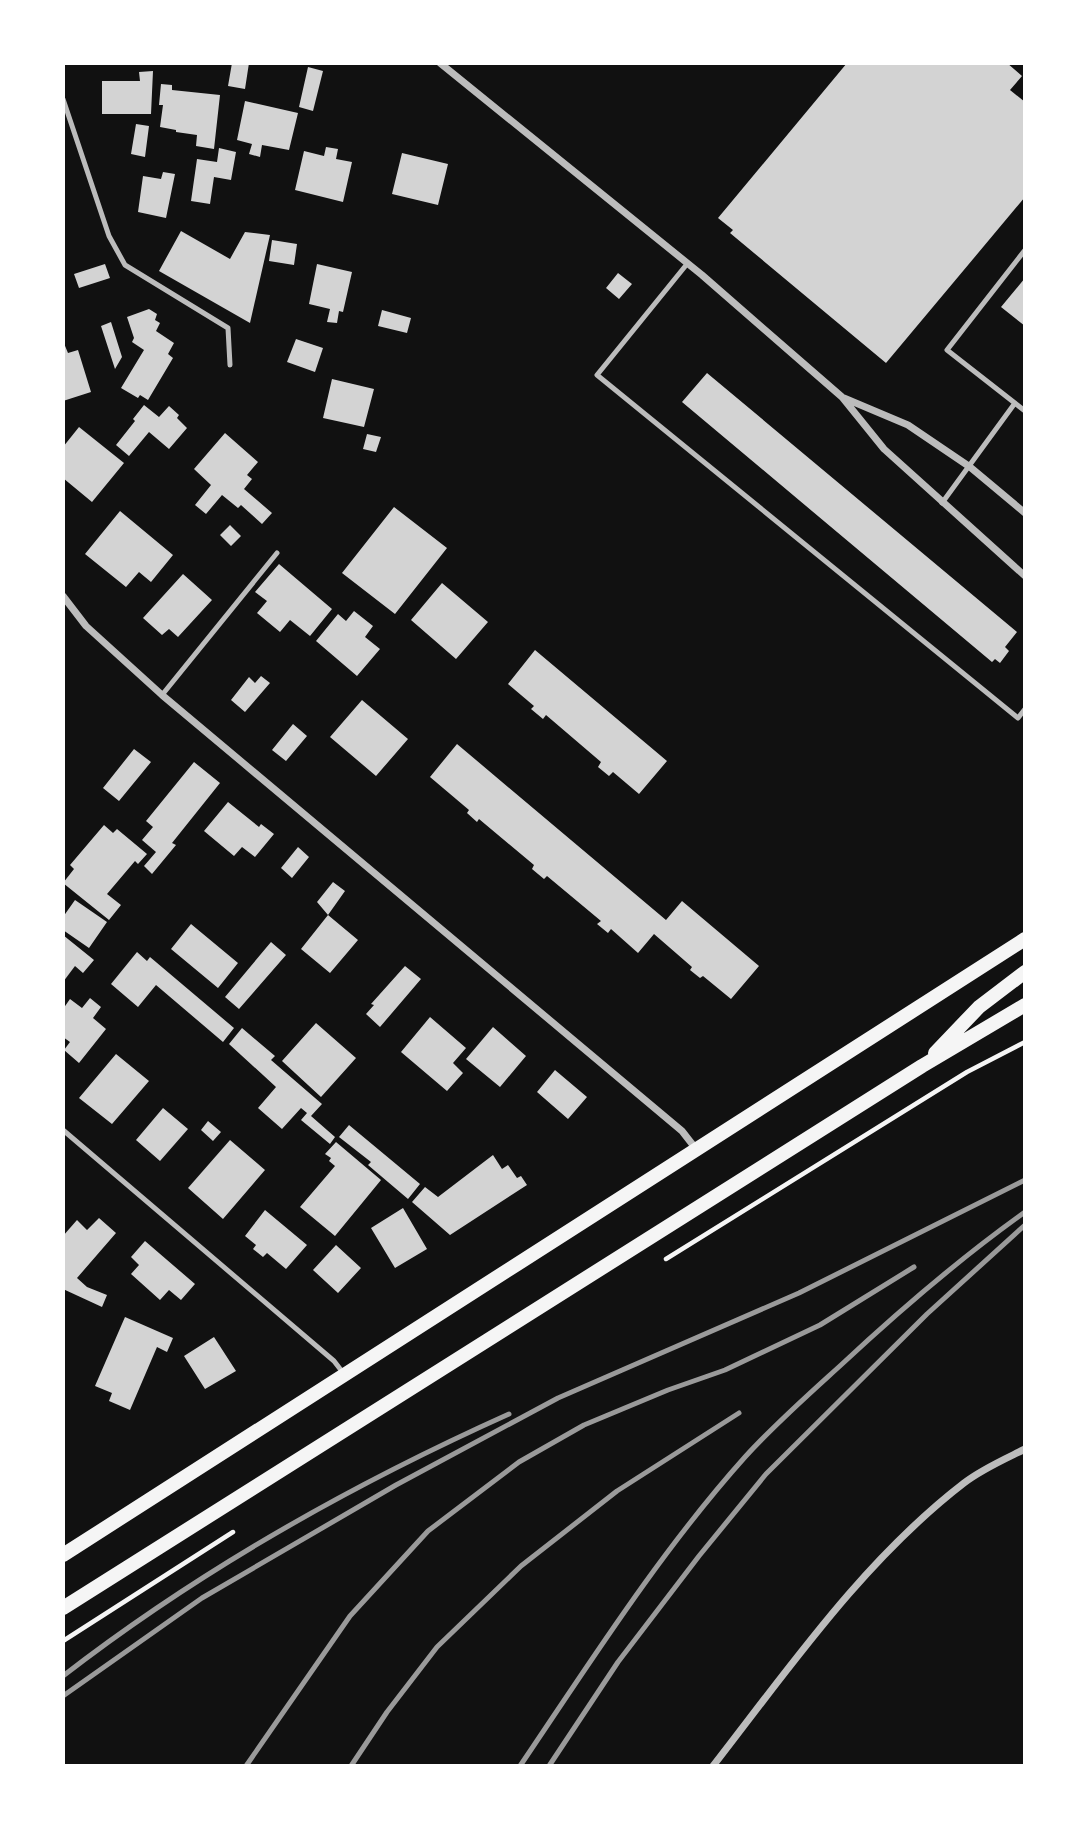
<svg xmlns="http://www.w3.org/2000/svg" width="1088" height="1829" font-family="Commissioner,sans-serif">
  <style>
    .building { fill: #d3d3d3 }
    .lines { fill: none; stroke-linecap: round; stroke-linejoin: round }
    .path { stroke: #f5f5f5; stroke-width: 4.5 }
    .service { stroke: #bcbcbc; stroke-width: 5 }
    .minor { stroke: #bcbcbc; stroke-width: 7 }
    .secondary { stroke: #f5f5f5; stroke-width: 14 }
    .rail { stroke: #9a9a9a; stroke-width: 5 }
  </style>
  <rect width="100%" height="100%" fill="#111"/>
  <path class="building" d="M 232,63 L 249,63 L 245,89 L 228,86 Z
    M 847,63 L 1007,63 L 1022,76 L 1010,90 L 1025,102 L 1025,197 L 886,363 L 730,233 L 733,230 L 718,218 Z
    M 308,67 L 323,71 L 313,111 L 299,107 Z
    M 153,71 L 151,114 L 102,114 L 102,81 L 140,81 L 139,72 Z
    M 161,84 L 172,85 L 172,90 L 220,95 L 214,149 L 196,146 L 197,135 L 176,132 L 176,130 L 160,127 L 163,105 L 159,105 Z
    M 245,101 L 298,113 L 289,150 L 262,145 L 260,157 L 249,154 L 252,144 L 237,140 Z
    M 136,124 L 149,126 L 145,157 L 131,154 Z
    M 326,147 L 338,149 L 336,159 L 352,162 L 343,202 L 295,190 L 304,151 L 324,156 Z
    M 219,148 L 236,152 L 231,180 L 214,177 L 210,204 L 191,201 L 197,159 L 217,162 Z
    M 402,153 L 448,164 L 438,205 L 392,194 Z
    M 163,172 L 175,174 L 166,218 L 138,212 L 143,176 L 161,179 Z
    M 181,231 L 230,259 L 245,232 L 270,235 L 250,323 L 159,271 Z
    M 272,240 L 297,244 L 294,265 L 269,261 Z
    M 105,264 L 110,278 L 79,288 L 74,274 Z
    M 317,264 L 352,272 L 343,312 L 339,311 L 337,323 L 327,322 L 330,309 L 309,304 Z
    M 618,273 L 632,284 L 619,299 L 606,288 Z
    M 1025,278 L 1025,326 L 1001,307 Z
    M 149,309 L 157,314 L 155,320 L 160,323 L 156,331 L 174,343 L 168,354 L 173,358 L 148,400 L 140,395 L 138,398 L 121,388 L 144,350 L 132,342 L 134,338 L 127,317 Z
    M 382,310 L 411,318 L 407,333 L 378,326 Z
    M 111,322 L 122,357 L 115,369 L 101,326 Z
    M 296,339 L 323,348 L 315,372 L 287,362 Z
    M 63,341 L 68,353 L 78,350 L 91,392 L 63,401 Z
    M 707,373 L 1017,632 L 1005,647 L 1009,651 L 1000,663 L 995,659 L 992,662 L 682,402 Z
    M 332,379 L 374,389 L 364,427 L 323,418 Z
    M 144,405 L 159,417 L 169,406 L 179,415 L 177,418 L 187,428 L 169,449 L 149,432 L 129,456 L 116,445 L 135,421 L 133,419 Z
    M 79,427 L 124,463 L 92,502 L 63,478 L 63,447 Z
    M 225,433 L 258,462 L 247,475 L 252,479 L 244,489 L 272,513 L 262,524 L 241,505 L 238,508 L 222,495 L 206,514 L 195,505 L 211,485 L 194,469 Z
    M 367,434 L 381,437 L 376,452 L 363,449 Z
    M 394,507 L 447,548 L 395,614 L 342,573 Z
    M 120,511 L 173,555 L 151,582 L 139,572 L 126,587 L 85,554 Z
    M 230,525 L 241,536 L 231,546 L 220,535 Z
    M 279,564 L 332,609 L 310,636 L 290,620 L 280,632 L 257,613 L 267,601 L 255,592 Z
    M 183,574 L 212,600 L 178,637 L 169,629 L 162,635 L 143,618 Z
    M 442,583 L 488,622 L 456,659 L 411,620 Z
    M 354,611 L 373,626 L 365,637 L 380,649 L 357,676 L 316,641 L 338,614 L 346,621 Z
    M 535,650 L 667,761 L 639,794 L 613,772 L 609,776 L 598,767 L 601,762 L 546,715 L 543,719 L 531,709 L 534,706 L 508,684 Z
    M 261,676 L 270,683 L 245,712 L 231,700 L 249,677 L 255,683 Z
    M 362,700 L 408,739 L 376,776 L 330,737 Z
    M 293,724 L 307,736 L 286,761 L 272,750 Z
    M 457,744 L 666,920 L 682,901 L 759,966 L 731,999 L 703,976 L 700,978 L 690,970 L 692,967 L 654,934 L 638,953 L 611,929 L 608,933 L 597,924 L 601,921 L 547,876 L 544,879 L 532,869 L 534,865 L 479,819 L 477,822 L 467,813 L 469,810 L 430,777 Z
    M 134,749 L 151,762 L 119,801 L 103,788 Z
    M 194,762 L 220,783 L 172,843 L 176,845 L 152,874 L 144,866 L 156,852 L 142,840 L 153,827 L 146,821 Z
    M 228,802 L 259,827 L 261,824 L 274,834 L 255,857 L 242,847 L 234,856 L 204,831 Z
    M 104,825 L 113,833 L 117,829 L 147,854 L 138,864 L 135,861 L 107,894 L 121,905 L 109,920 L 63,883 L 74,869 L 70,865 Z
    M 298,847 L 309,857 L 292,878 L 281,868 Z
    M 333,882 L 345,891 L 328,915 L 317,902 Z
    M 75,900 L 107,922 L 89,948 L 63,930 L 63,917 Z
    M 328,915 L 358,940 L 330,973 L 301,949 Z
    M 191,924 L 238,963 L 218,988 L 171,949 Z
    M 63,935 L 94,960 L 83,973 L 75,966 L 63,982 Z
    M 271,942 L 286,955 L 239,1009 L 225,997 Z
    M 137,952 L 147,961 L 150,957 L 234,1028 L 223,1042 L 156,985 L 138,1007 L 111,984 Z
    M 405,966 L 421,979 L 380,1027 L 366,1014 L 374,1005 L 371,1004 Z
    M 90,998 L 101,1007 L 93,1018 L 106,1029 L 79,1063 L 64,1050 L 70,1042 L 63,1037 L 63,1009 L 70,999 L 82,1008 Z
    M 430,1017 L 466,1048 L 453,1063 L 463,1073 L 447,1091 L 401,1052 Z
    M 316,1023 L 356,1058 L 321,1097 L 282,1061 Z
    M 493,1027 L 526,1056 L 500,1087 L 466,1059 Z
    M 242,1028 L 275,1056 L 271,1060 L 322,1104 L 311,1116 L 335,1137 L 330,1144 L 301,1120 L 307,1113 L 301,1108 L 282,1129 L 258,1108 L 276,1087 L 229,1044 Z
    M 116,1054 L 149,1081 L 112,1124 L 79,1098 Z
    M 555,1070 L 587,1097 L 568,1119 L 537,1092 Z
    M 163,1108 L 188,1129 L 160,1161 L 136,1140 Z
    M 208,1121 L 221,1132 L 213,1141 L 201,1130 Z
    M 349,1125 L 420,1184 L 408,1199 L 368,1165 L 371,1162 L 339,1137 Z
    M 230,1140 L 265,1170 L 223,1219 L 188,1188 Z
    M 336,1142 L 381,1180 L 335,1236 L 300,1207 L 335,1166 L 329,1161 L 331,1158 L 325,1154 Z
    M 493,1155 L 502,1169 L 508,1165 L 517,1178 L 521,1176 L 527,1185 L 450,1235 L 412,1202 L 425,1187 L 438,1197 Z
    M 403,1208 L 427,1249 L 395,1268 L 371,1228 Z
    M 265,1210 L 307,1245 L 286,1269 L 267,1253 L 263,1257 L 253,1249 L 256,1245 L 245,1236 Z
    M 99,1218 L 116,1233 L 77,1278 L 87,1287 L 107,1295 L 102,1307 L 63,1289 L 63,1236 L 77,1220 L 87,1230 Z
    M 145,1241 L 195,1284 L 181,1300 L 169,1290 L 160,1300 L 131,1274 L 139,1265 L 131,1257 Z
    M 336,1245 L 361,1268 L 338,1293 L 313,1270 Z
    M 125,1317 L 173,1338 L 167,1352 L 157,1347 L 130,1410 L 109,1401 L 112,1393 L 95,1386 Z
    M 214,1337 L 236,1371 L 205,1389 L 184,1356 Z"/>
  <g class="lines">
    <path class="path" d="M 666,1259 L 967,1072 L 1025,1042
      M 63,1641 L 233,1532"/>
    <path class="service" d="M 63,99 L 109,236 L 125,265 L 228,328 L 230,365
      M 1025,250 L 947,350 L 1025,411
      M 687,264 L 597,375 L 1018,718 L 1025,709
      M 942,503 L 1015,403
      M 162,695 L 277,553
      M 63,1130 L 334,1361 L 344,1374"/>
    <path class="minor" d="M 440,63 L 702,275 L 842,397 L 884,449 L 1025,576
      M 844,398 L 908,425 L 970,467 L 1025,513
      M 63,596 L 86,626 L 162,695 L 682,1131 L 696,1149
      M 713,1766 C 790,1667 864,1560 964,1483 C 982,1469 1005,1459 1025,1449"/>
    <path class="secondary" d="M 935,1053 L 979,1007 L 1025,972
      M 63,1555 L 1025,939
      M 63,1608 L 922,1066 L 1025,1005"/>
    <path class="rail" d="M 63,1676 C 200,1570 351,1485 509,1414
      M 63,1696 L 202,1598 L 396,1485 L 558,1398 L 799,1293 L 1025,1180
      M 246,1766 L 350,1616 L 428,1531 L 519,1462 L 584,1425 L 668,1390 L 725,1370 L 820,1325 L 914,1267
      M 351,1766 L 387,1712 L 437,1647 L 521,1566 L 617,1491 L 739,1413
      M 520,1766 C 591,1661 660,1552 745,1457 C 775,1424 808,1395 841,1365 C 900,1310 959,1259 1025,1212
      M 549,1766 L 618,1662 L 699,1556 L 766,1474 L 927,1314 L 1025,1225"/>
  </g>
  <rect width="1088" height="1829" fill="none" stroke="#ffffff" stroke-width="130"/>
</svg>
